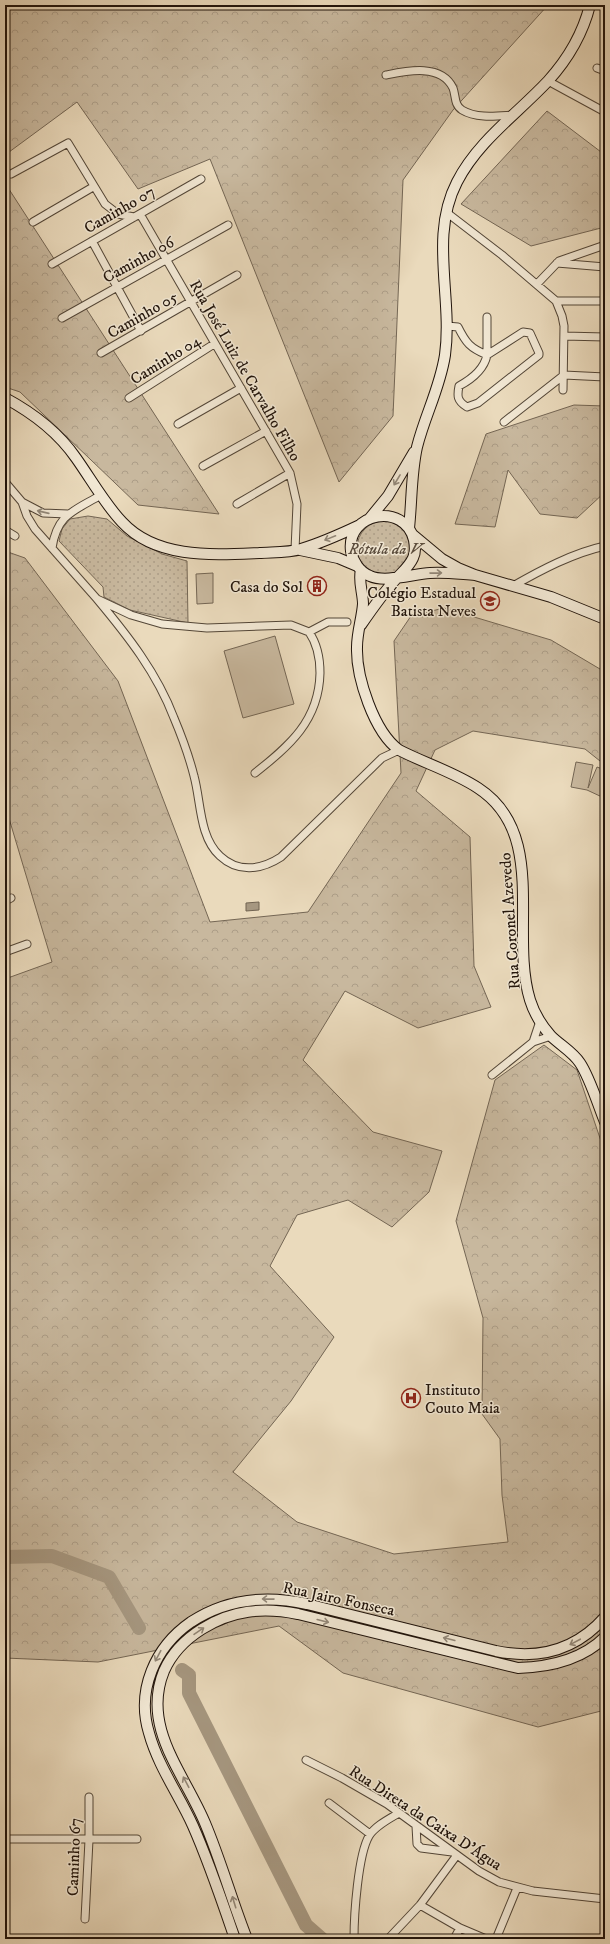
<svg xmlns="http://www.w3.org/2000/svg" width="610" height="1944" font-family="'IM FELL DW Pica',serif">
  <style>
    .grass { fill: #c8b89e; stroke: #746654 }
    .forest { fill: url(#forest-crowns); stroke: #746654 }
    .park { fill: url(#park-dots); stroke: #746654 }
    .water { fill: #a69780; stroke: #716351 }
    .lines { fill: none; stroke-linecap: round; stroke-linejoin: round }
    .river { stroke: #a69780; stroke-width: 14 }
    .minor-casing { stroke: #534637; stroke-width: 9 }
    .secondary-casing { stroke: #21140b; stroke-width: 12 }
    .minor { stroke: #f1e7d3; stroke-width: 7 }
    .secondary { stroke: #f1e7d3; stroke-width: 10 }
    .oneway { stroke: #938879 }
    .labels { text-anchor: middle; stroke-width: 3; stroke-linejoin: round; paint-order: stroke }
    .street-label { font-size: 16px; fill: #21140b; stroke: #f1e7d3 }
    .park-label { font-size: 16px; font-style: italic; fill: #5b4d3e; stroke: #f1e7d3 }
    .poi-label { font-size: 16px; fill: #21140b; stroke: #f1e7d3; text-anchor: end }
  </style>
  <defs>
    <pattern id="forest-crowns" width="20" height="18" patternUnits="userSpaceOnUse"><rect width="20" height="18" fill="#c8b89e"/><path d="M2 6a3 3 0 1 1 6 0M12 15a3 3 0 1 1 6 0" fill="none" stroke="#ac9d87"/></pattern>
    <pattern id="park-dots" width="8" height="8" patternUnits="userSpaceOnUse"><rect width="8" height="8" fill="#c8b89e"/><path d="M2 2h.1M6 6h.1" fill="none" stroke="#ac9d87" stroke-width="1.8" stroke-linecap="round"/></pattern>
  </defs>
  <rect width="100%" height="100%" fill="#eadabc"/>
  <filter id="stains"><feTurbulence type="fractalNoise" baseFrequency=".005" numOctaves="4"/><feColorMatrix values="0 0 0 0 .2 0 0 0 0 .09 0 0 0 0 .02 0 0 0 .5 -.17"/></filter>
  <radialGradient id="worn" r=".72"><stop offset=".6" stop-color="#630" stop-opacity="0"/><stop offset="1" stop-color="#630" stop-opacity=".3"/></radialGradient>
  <path class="grass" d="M 213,573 L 213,603 L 197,604 L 196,574 Z
    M 275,636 L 294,704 L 243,718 L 224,651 Z
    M 576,762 L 593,765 L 588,788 L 597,767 L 605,770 L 605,789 L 602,797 L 587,790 L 571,787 Z"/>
  <path class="forest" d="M 5,5 L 548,5 L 453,110 L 403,180 L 393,416 L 339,482 L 210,159 L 138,189 L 77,102 L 5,155 Z
    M 547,111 L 605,155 L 605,227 L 531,246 L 461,204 Z
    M 5,183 L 219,514 L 138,505 L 20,392 L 5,387 Z
    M 574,405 L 605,406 L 605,492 L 577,518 L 540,514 L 508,470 L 495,527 L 455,524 L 486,434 Z
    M 5,551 L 25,558 L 118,681 L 210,922 L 308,912 L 401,773 L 394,641 L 411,616 L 444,608 L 551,640 L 605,672 L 605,765 L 585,749 L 473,731 L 435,750 L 416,791 L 470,837 L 474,966 L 491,1007 L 418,1028 L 345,991 L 303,1060 L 373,1132 L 442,1151 L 429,1192 L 392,1227 L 348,1200 L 297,1215 L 270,1266 L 334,1337 L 291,1401 L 233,1472 L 297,1522 L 394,1554 L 508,1542 L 502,1495 L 500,1439 L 482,1414 L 483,1318 L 456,1221 L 495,1080 L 544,1045 L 577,1070 L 605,1153 L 605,1710 L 538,1727 L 343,1673 L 279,1626 L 98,1662 L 5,1658 L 5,979 L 52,962 L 5,805 Z"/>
  <path class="park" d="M 88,516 L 107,519 L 127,536 L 139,542 L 162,554 L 187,561 L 188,623 L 130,610 L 104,597 L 103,587 L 59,541 L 62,529 L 70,519 Z
    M357 548a27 27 0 1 1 54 0a27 27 0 1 1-54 0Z"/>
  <path class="water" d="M 259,902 L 259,910 L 246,911 L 246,903 Z"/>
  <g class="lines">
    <path class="river" d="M 5,1557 L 52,1556 L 109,1577 L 139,1628
      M 182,1670 L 189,1675 L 189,1693 L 306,1925 L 322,1939"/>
    <defs>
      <path id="minor" d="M 597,68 L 605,71
        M 386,75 C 406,71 441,63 453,88 C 456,96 454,105 462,110 C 477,119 497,116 513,115
        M 548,81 L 605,112
        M 11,174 L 68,143 L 105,204 L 118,214 L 134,217
        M 446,212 L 502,255 L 556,301 L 562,316 L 564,326 L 563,390
        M 140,214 L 290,473 L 297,504 L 295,550
        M 33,222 L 93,187
        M 92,241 L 141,331
        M 557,263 L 605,267
        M 52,264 L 201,179
        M 537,284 L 559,261 L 605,245
        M 556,301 L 605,301
        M 62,318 L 228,225
        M 447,326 L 458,327 C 466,343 470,348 487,355 L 523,332 L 530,333 L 539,353 L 539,355 L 478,403 L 467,407 C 457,401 457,396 459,386 C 472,379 484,370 487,355 L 487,317
        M 564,336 L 605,337
        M 101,353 L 237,275
        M 129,398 L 214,344
        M 504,422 L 564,375 L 605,377
        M 178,424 L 241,388
        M 203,466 L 266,431
        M 5,482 L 22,502 L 27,516 L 35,529 L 97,599 L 131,615 L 162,624 L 207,628 L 291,625 L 309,632
        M 22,502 L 43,513 L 68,514
        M 237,504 L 290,473
        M 5,530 L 15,536
        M 52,548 C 57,514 74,511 101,495
        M 513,586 C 541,570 573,553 605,546
        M 97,599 C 128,636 157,673 174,718 C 182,737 189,756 194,776 C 201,801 199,837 220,856 C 238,873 261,870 281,857 L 382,758 L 399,750
        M 309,632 L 328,622 L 347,622
        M 255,773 C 289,746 319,721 320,673 C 320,658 318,645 309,632
        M 5,901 L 11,898
        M 5,952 L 27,944
        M 533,1042 L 540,1021
        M 492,1075 L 533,1042 L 551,1036
        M 306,1760 L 342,1778 L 387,1804 L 479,1871 L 499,1882 L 533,1891 L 605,1899
        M 329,1803 L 370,1834
        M 416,1826 L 417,1844 L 421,1848 L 452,1852
        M 5,1839 L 137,1839
        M 420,1905 L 460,1928 L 486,1939
        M 85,1919 L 89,1840 L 89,1797
        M 354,1939 C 354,1915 358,1855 369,1836 C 375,1826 389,1819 399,1813
        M 388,1939 L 420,1905 L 457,1855
        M 454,1939 L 460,1928
        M 496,1939 L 517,1888"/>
      <path id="secondary" d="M 5,398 C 33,413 58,432 76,458 C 91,479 104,503 122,522 C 156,559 213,555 259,553 C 272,552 288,553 301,549 C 321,543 341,534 360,525
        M 370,518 L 388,496 L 414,452
        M 409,528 C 412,501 411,474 417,447 C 425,415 440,388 445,355 C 453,297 429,236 457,182 C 478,141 517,114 548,81 C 567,60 583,33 590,5
        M 412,534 L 442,559 L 458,568 L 475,575 L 551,597 L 605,619
        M 300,550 L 338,558 L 357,566
        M 361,570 C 358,581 363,593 363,604 C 362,618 357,632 357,647 C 356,677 374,732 399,750 C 424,763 454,772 478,788 C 549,834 509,932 530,1000 C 534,1013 542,1026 551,1036 C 560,1045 573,1052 580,1063 C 590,1078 598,1105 605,1122
        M 361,625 C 372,609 383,593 396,579 C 402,572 409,567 413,558 C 416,552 415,546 414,540 C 405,502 346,512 351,551 C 353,562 360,572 370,576 C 385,583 413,574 430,573 C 445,572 460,574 475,575
        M 235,1939 C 222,1901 209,1862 193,1826 C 179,1795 158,1766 149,1733 C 136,1690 155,1647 191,1622 C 226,1599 266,1595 307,1604 L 496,1651 C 539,1660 576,1650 605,1617
        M 247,1939 C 232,1901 221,1861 205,1823 C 184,1773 141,1727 164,1671 C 172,1653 186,1639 202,1629 C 232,1610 263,1607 298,1614 L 518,1668 C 551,1667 582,1660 605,1637"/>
    </defs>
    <use href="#minor" class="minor-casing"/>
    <use href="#secondary" class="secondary-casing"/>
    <use href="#minor" class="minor"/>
    <use href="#secondary" class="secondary"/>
  </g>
  <defs><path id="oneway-shaft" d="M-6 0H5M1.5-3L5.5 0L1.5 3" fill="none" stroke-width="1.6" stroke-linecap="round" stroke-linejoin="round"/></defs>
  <g class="oneway">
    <use href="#oneway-shaft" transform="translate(397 480) rotate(121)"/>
    <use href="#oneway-shaft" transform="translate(43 512) rotate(-167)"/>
    <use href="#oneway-shaft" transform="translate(330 538) rotate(158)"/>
    <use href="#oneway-shaft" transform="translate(436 573) rotate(-1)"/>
    <use href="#oneway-shaft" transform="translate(268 1599) rotate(-179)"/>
    <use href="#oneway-shaft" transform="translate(323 1621) rotate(14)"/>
    <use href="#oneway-shaft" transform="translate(199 1631) rotate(-34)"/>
    <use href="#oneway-shaft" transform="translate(449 1639) rotate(-166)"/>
    <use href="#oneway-shaft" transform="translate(575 1642) rotate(152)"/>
    <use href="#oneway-shaft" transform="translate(158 1656) rotate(118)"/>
    <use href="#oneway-shaft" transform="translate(186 1782) rotate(-118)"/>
    <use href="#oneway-shaft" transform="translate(234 1902) rotate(-107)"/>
  </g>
  <defs>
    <symbol id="building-ring" viewBox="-11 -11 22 22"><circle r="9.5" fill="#f1e7d3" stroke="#8f2418" stroke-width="1.5"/><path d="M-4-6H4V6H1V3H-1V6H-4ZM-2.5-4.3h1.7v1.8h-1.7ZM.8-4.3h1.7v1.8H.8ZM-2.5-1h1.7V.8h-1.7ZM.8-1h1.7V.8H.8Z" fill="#8f2418"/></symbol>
    <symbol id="school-ring" viewBox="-11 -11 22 22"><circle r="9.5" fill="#f1e7d3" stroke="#8f2418" stroke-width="1.5"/><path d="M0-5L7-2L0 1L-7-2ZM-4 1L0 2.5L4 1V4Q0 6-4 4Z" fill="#8f2418"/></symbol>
    <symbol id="hospital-ring" viewBox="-11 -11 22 22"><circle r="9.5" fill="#f1e7d3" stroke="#8f2418" stroke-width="1.5"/><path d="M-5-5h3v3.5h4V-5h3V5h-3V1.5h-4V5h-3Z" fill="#8f2418"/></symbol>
  </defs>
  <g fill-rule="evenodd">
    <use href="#building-ring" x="306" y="575" width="22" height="22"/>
    <use href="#school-ring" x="479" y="590" width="22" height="22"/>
    <use href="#hospital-ring" x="400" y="1387" width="22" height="22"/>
  </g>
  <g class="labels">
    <g class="street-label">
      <text transform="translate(119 209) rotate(-30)" y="6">Caminho 07</text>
      <text transform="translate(138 259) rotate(-29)" y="6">Caminho 06</text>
      <text transform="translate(142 314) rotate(-30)" y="6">Caminho 05</text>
      <text transform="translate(165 359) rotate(-32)" y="6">Caminho 04</text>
      <text transform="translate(246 370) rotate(60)" y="6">Rua José Luiz de Carvalho Filho</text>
      <text transform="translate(509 921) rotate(-94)" y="6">Rua Coronel Azevedo</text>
      <text transform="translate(339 1598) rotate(12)" y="6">Rua Jairo Fonseca</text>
      <text transform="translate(426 1817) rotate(33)" y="6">Rua Direta da Caixa D'Água</text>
      <text transform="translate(73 1857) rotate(-88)" y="6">Caminho 67</text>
    </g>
    <g class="park-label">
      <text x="385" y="554">Rótula da V</text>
    </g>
    <g class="poi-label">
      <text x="303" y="592">Casa do Sol</text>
      <text x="476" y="598">Colégio Estadual<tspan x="476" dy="18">Batista Neves</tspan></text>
      <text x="425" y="1395" text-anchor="start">Instituto<tspan x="425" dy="18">Couto Maia</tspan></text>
    </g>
  </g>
  <rect width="610" height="1944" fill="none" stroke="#eadabc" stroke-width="20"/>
  <rect x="6" y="6" width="598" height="1932" fill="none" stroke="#21140b" stroke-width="2"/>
  <rect x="10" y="10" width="590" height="1924" fill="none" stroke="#21140b"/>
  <rect width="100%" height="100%" filter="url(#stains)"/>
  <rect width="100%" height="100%" fill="url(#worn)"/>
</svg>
